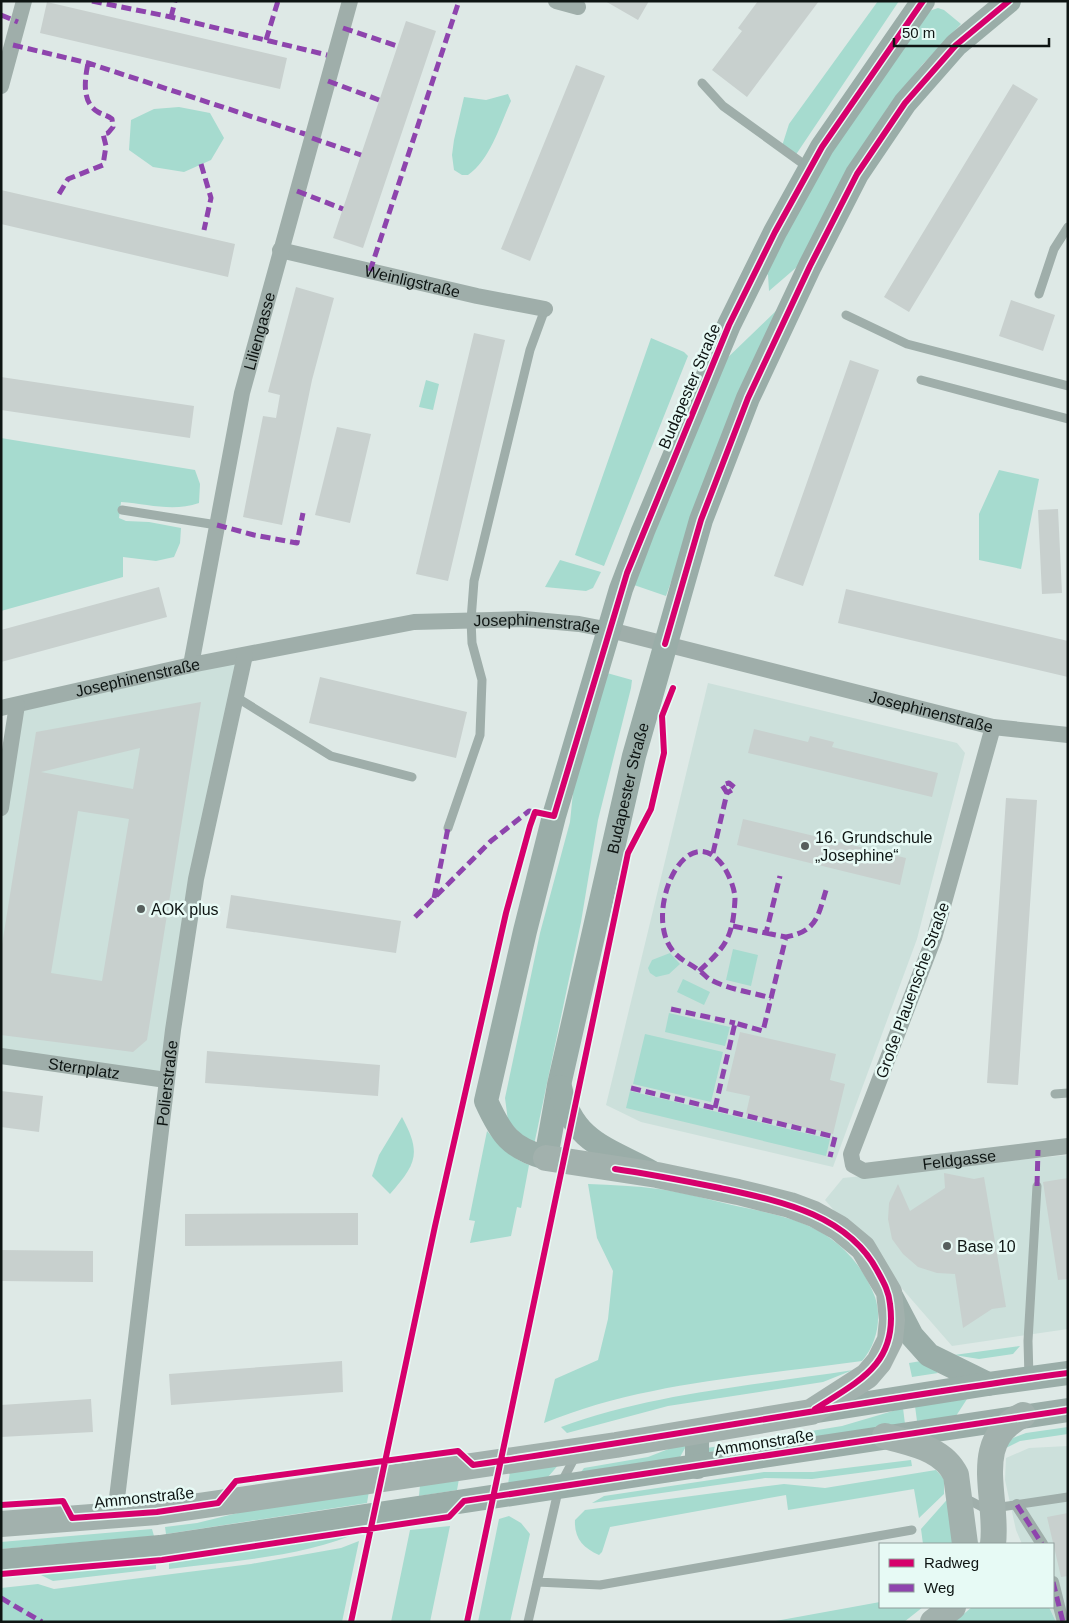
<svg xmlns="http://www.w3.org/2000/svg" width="1069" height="1623" font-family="Helvetica,sans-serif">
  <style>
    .built { fill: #cce0db }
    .green { fill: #a6dbcf }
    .building { fill: #c8d0ce; fill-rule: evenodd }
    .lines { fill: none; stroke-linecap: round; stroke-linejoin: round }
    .service { stroke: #9faeaa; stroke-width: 9 }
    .pedestrian { stroke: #9faeaa; stroke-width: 12 }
    .minor { stroke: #9faeaa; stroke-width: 16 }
    .secondary { stroke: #9aada8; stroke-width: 24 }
    .primary { stroke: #a2b1ad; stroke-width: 26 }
    .quiet { stroke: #8e44ad; stroke-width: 5; stroke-dasharray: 10 5; stroke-linecap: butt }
    .cycleway-casing { stroke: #e7faf5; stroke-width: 9 }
    .cycleway { stroke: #d6006c; stroke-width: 6 }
    .poi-dot { fill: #575f5d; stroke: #e7faf5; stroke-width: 2 }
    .labels { text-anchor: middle; stroke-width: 5; stroke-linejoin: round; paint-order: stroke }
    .street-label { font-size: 16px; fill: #0e1513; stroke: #e7faf5 }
    .poi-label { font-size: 16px; fill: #0e1513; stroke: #e7faf5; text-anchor: start }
  </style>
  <rect width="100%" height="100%" fill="#dee9e6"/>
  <path class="built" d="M 245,655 L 166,1080 L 1,1056 L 1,808 L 17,705 Z
    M 708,683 L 957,743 L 965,753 L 917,939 L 833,1167 L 641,1122 L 606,1105 Z
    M 1068,1155 L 1068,1329 L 952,1346 L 825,1200 L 843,1178 Z
    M 1068,1446 L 1068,1622 L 1056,1622 L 1049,1607 L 1053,1607 L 1053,1544 L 1022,1544 L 1016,1530 L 1005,1480 L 1006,1458 L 1029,1448 Z"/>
  <path class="green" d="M 878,1 L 899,1 L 795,156 L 782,146 L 789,124 Z
    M 938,8 L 944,10 L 961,24 L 922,65 L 888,107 L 798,266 L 769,291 L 768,275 L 764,271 L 807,189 L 926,12 Z
    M 508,94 L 511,101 C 500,125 490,160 468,175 L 462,175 L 454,170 L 452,155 L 454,140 L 464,97 L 486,100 Z
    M 179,107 L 210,113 L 224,138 L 211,160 L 184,172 L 153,167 L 129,150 L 131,120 L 154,109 Z
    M 778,309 L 717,453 L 666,596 L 634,585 L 721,364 Z
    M 651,338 L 684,352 L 688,356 L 604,566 L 575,555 Z
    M 426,380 L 439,384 L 433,410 L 419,407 Z
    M 1,438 L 195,470 L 200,484 L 199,503 C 173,512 148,504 121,502 L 119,518 L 126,521 L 149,522 L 181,528 L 180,543 L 174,557 L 156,561 L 123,557 L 123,577 L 1,611 Z
    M 999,470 L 1039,479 L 1021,569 L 979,560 L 979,514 Z
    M 560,560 L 601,572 L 593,588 L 586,591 L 545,587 Z
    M 607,673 L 632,680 L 631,688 L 598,820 L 581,922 L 534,1145 L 529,1143 L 508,1121 L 505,1098 L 540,933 L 570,822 L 575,773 Z
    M 733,949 L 758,955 L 751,986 L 726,980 Z
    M 670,953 L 680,964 L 669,974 L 656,977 L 650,973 L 648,968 L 652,960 Z
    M 683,979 L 710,992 L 704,1005 L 677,992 Z
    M 669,1013 L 730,1027 L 725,1046 L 665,1032 Z
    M 645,1034 L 723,1052 L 711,1102 L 633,1084 Z
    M 630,1091 L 830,1139 L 826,1156 L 626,1108 Z
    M 402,1117 C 422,1154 416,1164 390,1194 L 372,1176 L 379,1155 Z
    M 487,1131 C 499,1145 511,1158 529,1165 L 521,1208 L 517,1207 L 511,1236 L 470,1243 L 475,1221 L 469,1220 Z
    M 588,1184 C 612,1185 636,1186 659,1189 C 687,1193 714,1201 741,1207 C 775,1214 812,1221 839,1245 C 855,1259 867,1276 875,1297 C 882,1318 877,1344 862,1361 C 756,1376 644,1382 544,1423 L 555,1379 L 598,1360 L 608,1319 L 613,1271 L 597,1238 Z
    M 1020,1346 L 1013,1354 L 979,1359 L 954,1355 Z
    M 921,1361 L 938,1373 L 912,1377 L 909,1363 Z
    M 853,1370 L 823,1382 L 668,1406 L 567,1433 L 561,1427 C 652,1393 758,1385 853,1370 Z
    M 967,1399 L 956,1416 L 917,1421 L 915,1406 Z
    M 903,1408 L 905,1424 L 703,1453 L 707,1448 L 842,1426 Z
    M 1068,1427 L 1068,1434 L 1020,1441 L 1002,1450 L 1013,1438 L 1026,1433 Z
    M 689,1441 L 680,1457 L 581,1472 L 584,1468 L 648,1457 Z
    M 911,1460 L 912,1466 L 812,1479 L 765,1478 L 592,1503 L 604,1496 L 764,1472 L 813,1472 Z
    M 560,1463 L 548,1477 L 508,1484 L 510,1472 Z
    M 936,1470 L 944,1479 L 944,1494 L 919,1518 L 914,1489 L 788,1510 L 786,1495 L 610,1527 L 602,1552 L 599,1555 C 583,1548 574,1538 575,1520 L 585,1510 L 784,1484 L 825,1488 Z
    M 459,1479 L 457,1490 L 419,1496 L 420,1485 Z
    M 369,1491 L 367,1503 L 166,1534 L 165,1527 L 197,1523 L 262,1507 Z
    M 952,1494 L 958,1544 L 923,1544 L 921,1529 Z
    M 509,1516 L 521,1523 L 530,1534 L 510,1622 L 478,1622 L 499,1519 Z
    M 450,1526 L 430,1622 L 391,1622 L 410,1530 Z
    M 152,1529 L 154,1536 L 1,1549 L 1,1542 Z
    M 361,1531 C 307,1557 229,1561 169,1569 L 169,1563 L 302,1543 Z
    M 359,1541 L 342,1622 L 1,1622 L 1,1588 L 38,1584 L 54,1589 L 251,1564 L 341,1548 Z
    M 156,1564 L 156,1569 L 53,1581 L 39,1574 Z
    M 880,1602 L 880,1607 L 923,1607 L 904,1622 L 770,1622 Z
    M 972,1607 L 1049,1607 L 1056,1622 L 954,1622 Z"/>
  <path class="building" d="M 605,1 L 649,1 L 638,20 Z
    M 758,1 L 819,1 L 747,97 L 712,70 L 742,31 L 738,28 Z
    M 47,2 L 287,58 L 280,89 L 40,33 Z
    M 406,21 L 436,31 L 363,248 L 333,238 Z
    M 576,65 L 605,76 L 530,261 L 501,249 Z
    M 1013,84 L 1038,99 L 909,312 L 884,297 Z
    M 1,190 L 235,244 L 228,277 L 1,224 Z
    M 296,287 L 334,298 L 312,380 L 282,525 L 243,517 L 263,416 L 276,418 L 280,395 L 268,392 Z
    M 1011,300 L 1055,315 L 1043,351 L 999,336 Z
    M 474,333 L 505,340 L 448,581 L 416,574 Z
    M 850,360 L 879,370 L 803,586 L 774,576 Z
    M 1,377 L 194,406 L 190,438 L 1,410 Z
    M 337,427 L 371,434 L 350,523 L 315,515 Z
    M 1058,509 L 1062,593 L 1042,594 L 1038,510 Z
    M 159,587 L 167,617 L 1,662 L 1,630 Z
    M 846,589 L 1068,641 L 1068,677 L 838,623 Z
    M 320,677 L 467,712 L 456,758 L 309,723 Z
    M 201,702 L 147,1040 L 133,1052 L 1,1035 L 1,951 L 36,732 ZM 140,748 L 133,789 L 41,772 ZM 78,811 L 129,819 L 102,981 L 51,973 Z
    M 754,729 L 808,742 L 810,736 L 834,742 L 832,747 L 938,773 L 932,797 L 748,753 Z
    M 1006,798 L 1037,800 L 1018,1085 L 987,1083 Z
    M 743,819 L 906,858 L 900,885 L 737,845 Z
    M 231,895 L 401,921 L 396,953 L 226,928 Z
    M 740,1032 L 836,1054 L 830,1080 L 845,1084 L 833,1134 L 746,1114 L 750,1096 L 726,1091 Z
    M 207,1051 L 380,1065 L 378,1096 L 205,1083 Z
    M 1,1091 L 43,1096 L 39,1132 L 1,1127 Z
    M 944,1173 L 974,1179 L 984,1177 L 1006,1307 L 992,1309 L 963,1328 L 955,1274 L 937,1273 L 918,1267 L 903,1254 L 892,1239 L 888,1219 L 889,1203 L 898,1184 L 910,1211 L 945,1188 Z
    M 1068,1178 L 1068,1279 L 1058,1280 L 1043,1182 Z
    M 358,1213 L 358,1245 L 185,1246 L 185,1214 Z
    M 1,1250 L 93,1251 L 93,1282 L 1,1281 Z
    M 342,1361 L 343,1392 L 171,1405 L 169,1374 Z
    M 91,1399 L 93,1432 L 1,1437 L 1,1405 Z
    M 1068,1513 L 1068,1576 L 1061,1577 L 1047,1517 Z"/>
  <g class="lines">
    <path class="service" d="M 702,83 L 723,106 L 809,168
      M 1039,294 L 1054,249 L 1068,227
      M 846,315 L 907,344 L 1068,386
      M 921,380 L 1068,419
      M 122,510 L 217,525
      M 236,697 L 331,756 L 412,777
      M 448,828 L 480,735 L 482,680 L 472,643 L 471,620 L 474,581 L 530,350 L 545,309
      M 1055,1094 L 1068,1093
      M 1029,1378 L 1028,1341 L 1037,1186
      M 963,1497 L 982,1507 L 994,1508 L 1068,1497
      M 537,1582 L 600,1585 L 912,1530
      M 528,1622 L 559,1487 L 576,1455"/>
    <path class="pedestrian" d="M 1017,1505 L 1042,1544
      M 1053,1582 L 1063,1622"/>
    <g class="minor">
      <path d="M 556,1 L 578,7"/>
      <path d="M 1,86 L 24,1"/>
      <path id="s1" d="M 280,250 L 477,296 L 545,309"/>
      <path id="s2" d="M 191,665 L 242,393 L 350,1"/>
      <path id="s3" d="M 1,708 L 191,665 L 414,622 L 524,619 L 579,624 L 610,630 L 993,727 L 1068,735"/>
      <path id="s4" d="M 993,727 L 934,938 L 851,1154 L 853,1165 L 864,1171 L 1068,1146"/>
      <path d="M 1,808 L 17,705"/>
      <path id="s5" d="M 1,1056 L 166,1080"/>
      <path id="s6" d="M 115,1515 L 173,1030 L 196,879 L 245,655"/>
    </g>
    <g class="secondary">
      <path id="s7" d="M 923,1 L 822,147 L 775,232 L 729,325 L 643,531 L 621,589 L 554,816 L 525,931 L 486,1101 C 501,1134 510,1148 546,1158 L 559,1085 L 634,756 L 701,520 L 748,398 L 810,266 L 857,174 L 905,103 L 956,45 L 1009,1"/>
      <path d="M 560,1087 C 572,1141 606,1148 651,1172"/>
      <path d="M 890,1294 L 912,1336 L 929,1355 L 988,1384"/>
      <path d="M 811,1412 L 988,1384 L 1068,1373"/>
      <path d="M 697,1467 L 697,1431"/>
      <path d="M 1,1561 L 160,1547 L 1068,1410"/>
    </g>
    <path class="primary" d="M 885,1436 C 912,1444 943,1448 956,1475 L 965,1544
      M 1,1524 L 157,1512 L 616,1445 L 811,1412 L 867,1376 L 879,1362 L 890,1340 L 892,1320 L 889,1292 L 863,1248 L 839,1228 L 814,1214 L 790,1205 L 738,1192 L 657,1175 L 546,1158
      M 993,1544 C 999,1498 969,1440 1023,1415
      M 933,1622 L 953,1607"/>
    <path class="quiet" d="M 92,1 L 171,17 L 327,55
      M 1,15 L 18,22
      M 171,17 L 175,1
      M 343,28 L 397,46
      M 266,40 L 278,1
      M 13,45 L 88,63 L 305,134
      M 328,81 L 379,100
      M 312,138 L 361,155
      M 201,164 L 211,198 L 204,230
      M 297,191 L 343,209
      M 59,194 L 68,179 L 103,165 L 106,146 L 103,134 L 108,133 L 113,127 L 112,119 C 107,115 103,115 98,112 C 81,102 85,79 88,63
      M 370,271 L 459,1
      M 217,525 L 254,535 L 297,543 L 303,513
      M 713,853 L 727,793 L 722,785 L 729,783 L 735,788 L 727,793
      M 434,898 L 448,828
      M 415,917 L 491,841 L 529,811 L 535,812 L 533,815
      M 733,926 L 766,933 L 780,876
      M 766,933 L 786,937
      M 699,971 C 727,946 733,936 735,899 C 735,889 729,875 724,867 C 686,813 642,914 673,951 C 680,960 689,963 697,969 C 702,972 705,976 709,979 C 727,989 750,992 771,998
      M 671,1009 L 735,1023
      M 631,1088 L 835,1137 L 830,1157
      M 715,1108 L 735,1023 L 763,1031 L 786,937 C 818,931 818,915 827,887
      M 1037,1186 L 1038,1150
      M 1017,1505 L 1042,1544
      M 1053,1582 L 1063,1622
      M 1,1598 L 42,1622"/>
    <defs>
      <path id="cycleway" d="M 665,644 L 701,520 L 748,398 L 810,266 L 857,174 L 905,103 L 956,45 L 1009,1
        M 615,1169 C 650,1174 685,1181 720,1188 C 779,1201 848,1214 878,1272 C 884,1283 889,1292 890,1304 C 898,1364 859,1381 815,1409
        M 1,1505 L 63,1501 L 72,1518 L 157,1512 L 218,1503 L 236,1481 L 458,1451 L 473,1465 C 672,1437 869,1399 1068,1373
        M 1,1574 L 162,1560 L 449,1517 L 464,1501 L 1068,1410
        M 351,1622 L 435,1226 L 506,913 L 530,826 L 535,812 L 554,816 L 627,573 L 729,325 L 775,232 L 822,147 L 923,1
        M 467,1622 L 628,853 L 651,809 L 664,753 L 662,716 L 673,688"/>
    </defs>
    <use href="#cycleway" class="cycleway-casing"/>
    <use href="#cycleway" class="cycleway"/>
  </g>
  <g class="poi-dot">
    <circle cx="805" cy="846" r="5"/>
    <circle cx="141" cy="909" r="5"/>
    <circle cx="947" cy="1246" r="5"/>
  </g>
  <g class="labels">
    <g class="street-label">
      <text dy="6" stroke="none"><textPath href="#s1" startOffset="136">Weinligstraße</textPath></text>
      <text dy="6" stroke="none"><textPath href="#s2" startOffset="341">Liliengasse</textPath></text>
      <text transform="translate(689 386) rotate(-67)" y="6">Budapester Straße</text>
      <text dy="6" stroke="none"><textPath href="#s3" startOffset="545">Josephinenstraße</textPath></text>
      <text dy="6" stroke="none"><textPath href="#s3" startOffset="140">Josephinenstraße</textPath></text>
      <text dy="6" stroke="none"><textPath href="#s3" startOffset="950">Josephinenstraße</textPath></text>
      <text dy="6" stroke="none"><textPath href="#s7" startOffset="1659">Budapester Straße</textPath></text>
      <text transform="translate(912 990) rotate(-70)" y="6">Große Plauensche Straße</text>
      <text dy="6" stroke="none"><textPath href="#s5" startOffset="84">Sternplatz</textPath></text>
      <text dy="6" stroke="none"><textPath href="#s6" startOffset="435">Polierstraße</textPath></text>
      <text dy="6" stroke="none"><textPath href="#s4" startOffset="570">Feldgasse</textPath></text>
      <text transform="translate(764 1442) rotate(-9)" y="6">Ammonstraße</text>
      <text transform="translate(144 1497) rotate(-6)" y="6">Ammonstraße</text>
    </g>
    <g class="poi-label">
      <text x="815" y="843">16. Grundschule<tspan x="815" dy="18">„Josephine“</tspan></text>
      <text x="151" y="915">AOK plus</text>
      <text x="957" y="1252">Base 10</text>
    </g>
  </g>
  <rect width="1069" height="1623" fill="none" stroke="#0e1513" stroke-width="5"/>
  <rect x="879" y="1543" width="175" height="65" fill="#e7faf5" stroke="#909e9b"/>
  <rect x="889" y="1559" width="25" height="8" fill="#d6006c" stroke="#909e9b"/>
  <text x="924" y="1568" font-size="15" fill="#0e1513">Radweg</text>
  <rect x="889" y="1584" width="25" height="8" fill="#8e44ad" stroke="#909e9b"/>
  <text x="924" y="1593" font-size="15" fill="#0e1513">Weg</text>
  <path d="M894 38v8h155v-8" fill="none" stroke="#0e1513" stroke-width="2.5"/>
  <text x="902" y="38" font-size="15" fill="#0e1513" stroke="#e7faf5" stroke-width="4" paint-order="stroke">50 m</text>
</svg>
